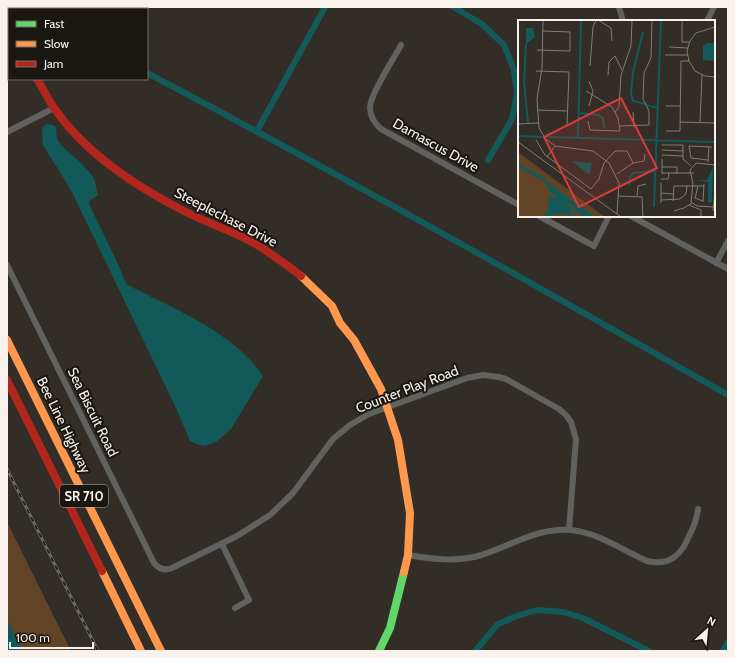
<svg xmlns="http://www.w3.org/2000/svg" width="735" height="658" font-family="Cabin,sans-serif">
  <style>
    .green { fill: #614325 }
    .water { fill: #125a5a }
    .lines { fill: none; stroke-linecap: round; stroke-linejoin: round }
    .canal { stroke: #125a5a; stroke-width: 6 }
    .street { stroke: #616260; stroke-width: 6 }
    .fast { stroke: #63d668; stroke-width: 8 }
    .slow { stroke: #ff974d; stroke-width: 8 }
    .jam { stroke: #b3261e; stroke-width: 8 }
    .rail-casing { stroke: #696866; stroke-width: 3 }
    .rail { stroke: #1a1612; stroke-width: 1.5; stroke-dasharray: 4.5; stroke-linecap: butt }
    .labels { text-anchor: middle; stroke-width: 4; stroke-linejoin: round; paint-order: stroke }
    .shield { fill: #1a1612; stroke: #b6b0ab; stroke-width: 1 }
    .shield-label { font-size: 13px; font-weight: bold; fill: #f9f2ec }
    .street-label { font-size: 14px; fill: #f9f2ec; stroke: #1a1612 }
    .inset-river { fill: none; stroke: #125a5a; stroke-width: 2 }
    .inset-road { fill: none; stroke: #827c76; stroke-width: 1 }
    .view { fill: #da3c3c; fill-opacity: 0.15; stroke: #da3c3c; stroke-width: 2 }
    .inset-edge { fill: none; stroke: #f9f2ec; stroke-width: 2 }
  </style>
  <rect width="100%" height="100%" fill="#322d27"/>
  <path class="green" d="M 7,522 L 71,651 L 7,651 Z"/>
  <path class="water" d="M 46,124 L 53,125 L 56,127 L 57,139 L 62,146 L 83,165 L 94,178 L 98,195 L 89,201 L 89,204 L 119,266 L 126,284 C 173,309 233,331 263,376 L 231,429 L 216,442 L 205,446 L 199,445 L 190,441 L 176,408 L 71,190 L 43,145 L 42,132 L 43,127 Z
    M 7,620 L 23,651 L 7,651 Z"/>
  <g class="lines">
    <path class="canal" d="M 453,7 L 482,24 L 504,45 L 514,70 L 517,94 L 512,119 L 488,160
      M 109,9 L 109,7
      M 147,73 C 343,176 535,285 728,395
      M 257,131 L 325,7
      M 475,651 L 498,624 L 517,616 L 537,610 L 563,612 L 583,618 L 649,651
      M 723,651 L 728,642"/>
    <path class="street" d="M 619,7 L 623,21
      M 707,21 L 714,7
      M 401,45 C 394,58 370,95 370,107 C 370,116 374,123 381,129 L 519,205
      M 7,132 L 54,108
      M 539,216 L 594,246 L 609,216
      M 631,216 L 728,269
      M 716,263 L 728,241
      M 7,265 L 154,563 C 159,569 165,571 172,568 L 237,536 L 270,515 L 293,493 L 333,439 L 350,425 L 369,414 L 467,378 L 483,375 L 499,377 L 506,379 L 559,409 L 566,415 L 571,422 L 576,439 L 569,530
      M 222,544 L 249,600 L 235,608
      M 408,555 C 431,559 455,562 478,556 C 510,547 536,527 571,530 C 599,533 622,550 647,561 C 669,566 681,556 689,536 C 694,527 697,519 698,509"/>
    <path class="fast" d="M 379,651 L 390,628 L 404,572"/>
    <path class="slow" d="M 301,276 L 332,306 L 340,323 L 354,340 L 381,389 L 398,440 L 410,513 L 408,555 L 404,572
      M 7,340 L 161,651
      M 102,571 L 141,651"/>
    <path class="jam" d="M 8,7 L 9,13
      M 37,79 C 43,89 48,99 54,108 C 86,154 135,186 184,211 C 207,223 232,231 254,243 C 270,253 286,264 301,276
      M 7,380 L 102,571"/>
    <defs>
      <path id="rail" d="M 7,469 L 98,651"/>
    </defs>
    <use href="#rail" class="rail-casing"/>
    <use href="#rail" class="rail"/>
  </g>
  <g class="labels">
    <rect class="shield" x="60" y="485" width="48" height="22" rx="3"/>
    <g class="shield-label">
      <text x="84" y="501">SR 710</text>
    </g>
    <g class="street-label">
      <text transform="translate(436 145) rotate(29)" y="5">Damascus Drive</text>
      <text transform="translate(226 217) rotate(27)" y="5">Steeplechase Drive</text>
      <text transform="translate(407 389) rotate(-21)" y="5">Counter Play Road</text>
      <text transform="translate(93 412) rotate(64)" y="5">Sea Biscuit Road</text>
      <text transform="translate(64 425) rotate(64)" y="5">Bee Line Highway</text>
    </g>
  </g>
  <g transform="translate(518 20)">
    <rect width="197" height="197" fill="#322d27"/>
    <path d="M 0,132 L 87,197 L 0,197 Z" fill="#614325"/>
    <path d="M 8,8 L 15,8 L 17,17 L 8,24 ZM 189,23 L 197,23 L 197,41 L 185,40 L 185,26 ZM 38,128 L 54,141 L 74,143 L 72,153 L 70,154 ZM 0,141 L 3,146 L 24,156 L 35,167 L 77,197 L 65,197 L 59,191 L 55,197 L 57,189 L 50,183 L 49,185 L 54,189 L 53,196 L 44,193 L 25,197 L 30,190 L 31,176 L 42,179 L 32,172 L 26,161 L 1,148 ZM 195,147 L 194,182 L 190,183 L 190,162 L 178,160 L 189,160 Z" fill="#125a5a"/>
    <path class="inset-river" d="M 125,12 L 115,52 L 113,74 L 115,81 L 127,84M 8,24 L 6,62 L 10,103M 128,85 L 140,88M 61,93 L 81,95 L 85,99 L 86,108M 0,116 L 24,117M 30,117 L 197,122M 60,117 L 63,0M 111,166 L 112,157 L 115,153 L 136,151M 136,187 L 143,0"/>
    <path class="inset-road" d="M 25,0 L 24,48 L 19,79 L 21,108 L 27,118 L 37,126 L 75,131 L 91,143 L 101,163 L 99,194M 80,0 L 93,8 L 94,21M 164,0 L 164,22 L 171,22M 197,7 L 178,13 L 172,21 L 169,31 L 171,41 L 177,51 L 187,56 L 197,57M 151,27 L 170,28M 19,30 L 52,31 L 52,12 L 25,11M 147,35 L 170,35M 72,46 L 75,7 L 78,0M 18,51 L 51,52 L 49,105M 90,55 L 91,42 L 97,36 L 104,50M 68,71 L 94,87 L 100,98 L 102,111 L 72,110 L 70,101M 71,86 L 75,71 L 71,61M 148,86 L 162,86M 19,90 L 50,91M 97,92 L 101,87 L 103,55 L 113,26 L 114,0M 115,92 L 116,107M 162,102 L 197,103M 182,102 L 184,55M 0,104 L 20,103M 102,106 L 131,105 L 131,91 L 125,79 L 126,53 L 133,38 L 134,0M 148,111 L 162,111 L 163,41 L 171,41M 18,120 L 27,135 L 73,169 L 81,159 L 86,143 L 97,131 L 109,131 L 115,143M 0,122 L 103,197M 144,125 L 165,125 L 165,139 L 173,146M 171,126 L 173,138 L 190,140M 171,126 L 194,127M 197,128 L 197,147M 144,130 L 165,131M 144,135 L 165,136M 29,137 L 37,126M 190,142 L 191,127M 197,145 L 178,143 L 172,150 L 175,164 L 173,182 L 179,186 L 197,187M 144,147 L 159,147 L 159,154M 144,153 L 176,153M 99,154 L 115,143 L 126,141 L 127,134M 144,154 L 144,139M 143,159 L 150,159 L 151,153M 180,166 L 177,178 L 185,181M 143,173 L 155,174M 100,176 L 124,177 L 125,197M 119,176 L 120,166 L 128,164M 143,180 L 162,179 L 168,174 L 169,166M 155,181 L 156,166 L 186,166M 185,182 L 186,164M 143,183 L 143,163M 171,185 L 183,190 L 183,197M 156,191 L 166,188 L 174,183M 195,191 L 197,171"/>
    <path class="view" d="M 103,78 L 139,148 L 61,187 L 26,117 Z"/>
    <rect width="197" height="197" class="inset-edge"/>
  </g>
  <rect width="735" height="658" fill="none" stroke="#f9f2ec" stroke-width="16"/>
  <rect x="8" y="8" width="140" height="72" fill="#1a1612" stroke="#736e69"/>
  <rect x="16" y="21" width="20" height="6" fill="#63d668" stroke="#736e69"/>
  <text x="44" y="28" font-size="12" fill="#f9f2ec">Fast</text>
  <rect x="16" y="41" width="20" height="6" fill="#ff974d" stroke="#736e69"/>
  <text x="44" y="48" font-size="12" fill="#f9f2ec">Slow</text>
  <rect x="16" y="61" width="20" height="6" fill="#b3261e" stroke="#736e69"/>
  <text x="44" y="68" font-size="12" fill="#f9f2ec">Jam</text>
  <g transform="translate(707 630) rotate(27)" stroke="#1a1612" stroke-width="3" paint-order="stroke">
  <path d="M0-3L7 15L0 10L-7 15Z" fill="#f9f2ec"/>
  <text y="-6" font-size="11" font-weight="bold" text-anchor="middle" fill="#f9f2ec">N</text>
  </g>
  <path d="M10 642v6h83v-6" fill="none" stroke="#f9f2ec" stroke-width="2"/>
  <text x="16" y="642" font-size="12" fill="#f9f2ec" stroke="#1a1612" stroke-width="3" paint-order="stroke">100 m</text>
</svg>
